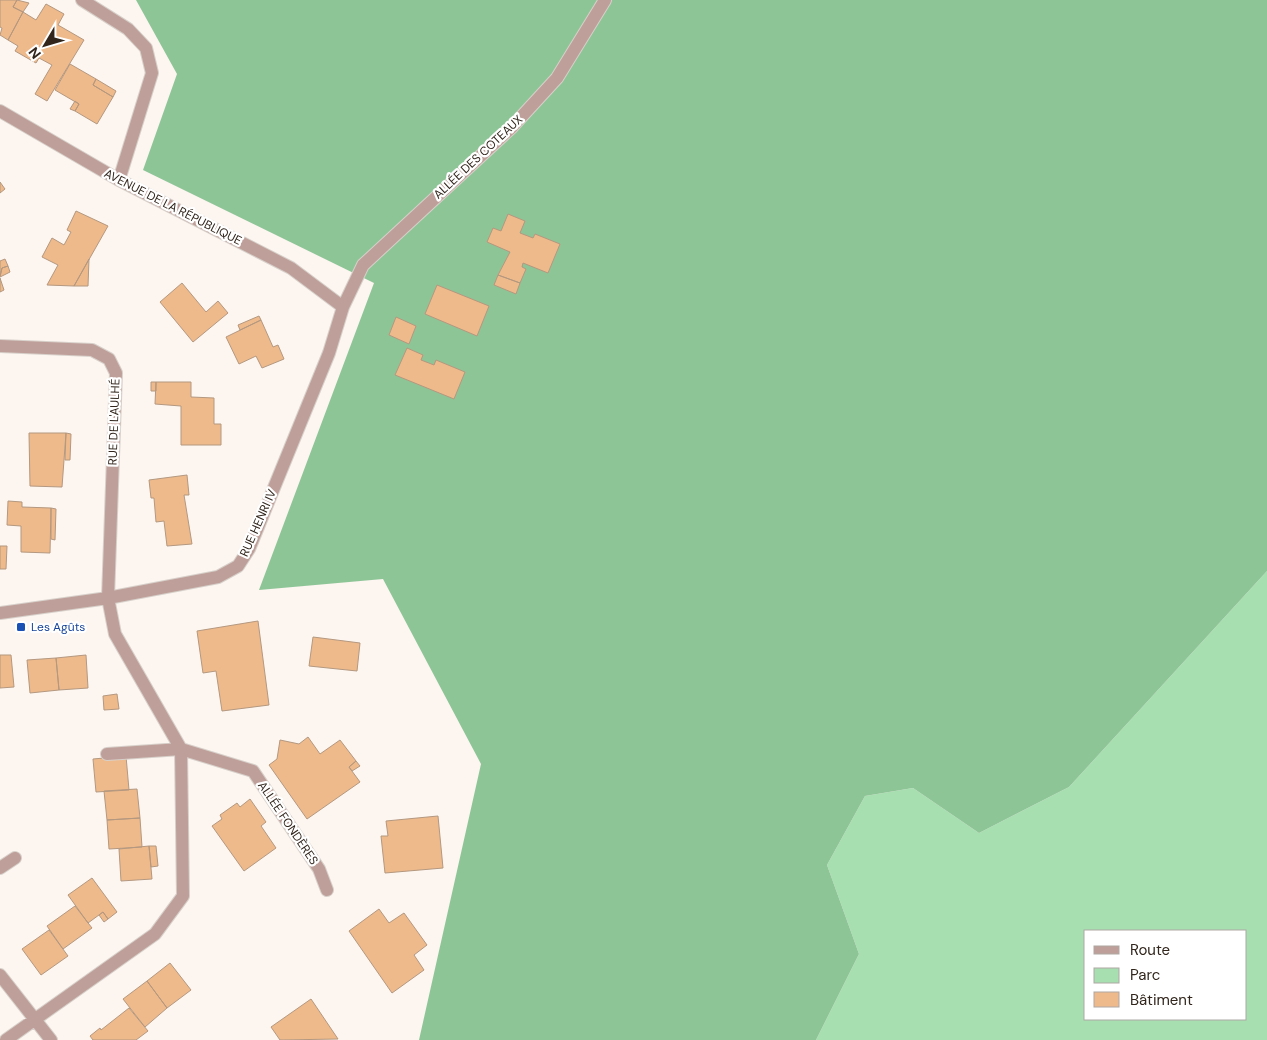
<svg xmlns="http://www.w3.org/2000/svg" width="1267" height="1040" font-family="'DM Sans',sans-serif">
  <style>
    .green { fill: #a8dfb1; fill-rule: evenodd }
    .forest { fill: #8ec597 }
    .building { fill: #efba8b; stroke: #b4987f }
    .lines { fill: none; stroke-linecap: round; stroke-linejoin: round }
    .minor-casing { stroke: #d7d0ca; stroke-width: 14 }
    .minor { stroke: #bf9f99; stroke-width: 12 }
    .transit-dot { fill: #1a4fb4; stroke: #fff; stroke-width: 2 }
    .labels { text-anchor: middle; stroke-width: 4.5; stroke-linejoin: round; paint-order: stroke }
    .street-label { font-size: 12px; fill: #31251c; stroke: #fff }
    .transit-label { font-size: 12px; fill: #164399; stroke: #fff; text-anchor: start }
  </style>
  <rect width="100%" height="100%" fill="#fcf5f0"/>
  <path class="green" d="M 1267,571 L 1267,1040 L 816,1040 L 859,954 L 827,865 L 865,796 L 913,788 L 979,833 L 1069,787 ZM 1086,931 L 1246,931 L 1246,1019 L 1086,1019 Z"/>
  <path class="forest" d="M 136,0 L 1267,0 L 1267,571 L 1069,787 L 979,833 L 913,788 L 865,796 L 827,865 L 859,954 L 816,1040 L 419,1040 L 481,764 L 383,579 L 259,590 L 374,283 L 143,170 L 177,74 Z"/>
  <path class="building" d="M 0,0 L 17,0 L 13,7 L 23,12 L 8,40 L 0,35 L 2,28 L 0,27 Z
    M 17,0 L 29,3 L 23,12 L 13,7 Z
    M 46,4 L 64,14 L 58,25 L 84,40 L 47,101 L 35,94 L 52,65 L 39,58 L 36,63 L 15,51 L 18,46 L 8,40 L 23,12 L 36,20 Z
    M 70,64 L 96,79 L 93,85 L 113,97 L 97,124 L 75,111 L 79,104 L 55,90 Z
    M 96,79 L 116,91 L 113,97 L 93,85 Z
    M 75,101 L 79,104 L 75,111 L 70,109 Z
    M 0,182 L 5,189 L 0,193 Z
    M 76,211 L 108,226 L 74,286 L 47,285 L 58,265 L 42,257 L 52,238 L 64,245 L 71,232 L 67,230 Z
    M 508,214 L 525,221 L 520,233 L 533,238 L 535,234 L 560,244 L 548,273 L 523,263 L 522,267 L 526,269 L 520,283 L 498,275 L 510,252 L 487,242 L 493,228 L 501,231 Z
    M 5,259 L 8,266 L 2,268 L 0,276 L 0,261 Z
    M 89,259 L 88,286 L 74,286 Z
    M 8,266 L 10,272 L 0,277 L 2,268 Z
    M 498,275 L 520,283 L 516,294 L 494,285 Z
    M 0,278 L 4,290 L 0,292 Z
    M 182,283 L 206,312 L 218,301 L 228,313 L 193,342 L 160,302 Z
    M 437,285 L 489,306 L 477,336 L 425,314 Z
    M 259,316 L 261,320 L 240,330 L 238,325 Z
    M 396,317 L 416,326 L 409,344 L 389,335 Z
    M 261,320 L 273,347 L 278,345 L 284,359 L 262,368 L 256,356 L 239,364 L 226,337 Z
    M 407,348 L 423,355 L 421,360 L 434,365 L 436,360 L 465,372 L 454,399 L 395,375 Z
    M 151,382 L 156,382 L 156,391 L 151,391 Z
    M 156,382 L 191,382 L 191,397 L 214,398 L 214,424 L 221,424 L 221,445 L 181,445 L 181,406 L 155,404 Z
    M 29,433 L 66,433 L 62,487 L 30,486 Z
    M 66,433 L 71,434 L 70,460 L 65,460 Z
    M 187,475 L 189,495 L 184,495 L 192,544 L 167,546 L 164,521 L 156,522 L 154,498 L 151,498 L 149,480 Z
    M 8,501 L 22,502 L 22,507 L 51,508 L 50,553 L 21,552 L 21,526 L 7,525 Z
    M 51,508 L 56,509 L 55,540 L 51,539 Z
    M 0,546 L 7,546 L 6,569 L 0,569 Z
    M 258,621 L 269,705 L 222,711 L 216,671 L 203,673 L 197,631 Z
    M 313,637 L 360,643 L 357,671 L 309,666 Z
    M 0,655 L 11,655 L 14,687 L 0,688 Z
    M 86,655 L 88,688 L 59,690 L 56,658 Z
    M 56,658 L 59,690 L 30,693 L 27,660 Z
    M 117,694 L 119,709 L 104,710 L 103,696 Z
    M 308,737 L 320,754 L 340,740 L 356,761 L 349,767 L 360,782 L 307,819 L 269,765 L 277,759 L 280,740 L 299,744 Z
    M 126,756 L 129,790 L 96,792 L 93,759 Z
    M 356,761 L 360,766 L 352,771 L 349,767 Z
    M 137,789 L 140,818 L 107,820 L 104,791 Z
    M 250,799 L 266,822 L 261,826 L 276,848 L 244,871 L 212,826 L 222,819 L 220,815 L 237,803 L 240,807 Z
    M 438,816 L 443,868 L 385,873 L 381,836 L 388,836 L 386,821 Z
    M 140,818 L 142,847 L 109,849 L 107,820 Z
    M 149,846 L 152,879 L 121,881 L 119,849 Z
    M 149,846 L 156,846 L 158,866 L 151,867 Z
    M 92,878 L 117,912 L 108,919 L 103,912 L 88,923 L 68,895 Z
    M 75,906 L 92,928 L 63,949 L 47,926 Z
    M 379,909 L 389,923 L 404,913 L 427,945 L 414,955 L 424,970 L 392,993 L 349,931 Z
    M 103,912 L 108,919 L 104,922 L 99,915 Z
    M 49,930 L 68,956 L 41,975 L 22,949 Z
    M 170,963 L 191,990 L 167,1008 L 147,981 Z
    M 147,981 L 167,1008 L 145,1027 L 123,999 Z
    M 311,999 L 338,1039 L 280,1040 L 271,1027 Z
    M 129,1008 L 148,1031 L 136,1040 L 93,1040 L 90,1036 L 100,1028 L 101,1030 Z"/>
  <g class="lines">
    <defs>
      <path id="minor" d="M 82,0 L 128,29 L 146,48 L 152,73 L 119,180
        M 0,111 L 119,180 L 291,268 L 343,307
        M 0,346 L 92,350 L 109,359 L 116,373 L 108,598 L 115,634 L 181,749 L 183,896 L 155,934 L 6,1040
        M 0,613 L 108,598 L 218,577 L 238,566 L 249,549 L 329,353 L 343,307 L 363,265 L 512,127 L 557,78 L 605,0
        M 107,754 L 181,749 L 253,771 L 319,869 L 327,890
        M 0,868 L 15,858
        M 0,975 L 51,1040"/>
    </defs>
    <use href="#minor" class="minor-casing"/>
    <use href="#minor" class="minor"/>
  </g>
  <rect class="transit-dot" x="16" y="622" width="10" height="10" rx="2.5"/>
  <g class="labels">
    <g class="street-label">
      <text transform="translate(478 157) rotate(-43)" y="4">ALLÉE DES COTEAUX</text>
      <text transform="translate(173 207) rotate(27)" y="4">AVENUE DE LA RÉPUBLIQUE</text>
      <text transform="translate(114 422) rotate(-88)" y="4">RUE DE L'AULHÉ</text>
      <text transform="translate(258 523) rotate(-66)" y="4">RUE HENRI IV</text>
      <text transform="translate(288 823) rotate(56)" y="4">ALLÉE FONDÈRES</text>
    </g>
    <g class="transit-label">
      <text x="31" y="631">Les Agûts</text>
    </g>
  </g>
  <rect x="1084" y="930" width="162" height="90" fill="#ffffff" stroke="#ada8a4"/>
  <rect x="1094" y="946" width="25" height="8" fill="#bf9f99" stroke="#ada8a4"/>
  <text x="1130" y="955" font-size="15" fill="#31251c">Route</text>
  <rect x="1094" y="968" width="25" height="15" fill="#a8dfb1" stroke="#ada8a4"/>
  <text x="1130" y="980" font-size="15" fill="#31251c">Parc</text>
  <rect x="1094" y="992" width="25" height="15" fill="#efba8b" stroke="#ada8a4"/>
  <text x="1130" y="1005" font-size="15" fill="#31251c">Bâtiment</text>
  <g transform="translate(45 45) rotate(232)" stroke="#ffffff" stroke-width="4" paint-order="stroke">
  <path d="M0-4L9 19L0 12L-9 19Z" fill="#31251c"/>
  <text y="-8" font-size="14" font-weight="bold" text-anchor="middle" fill="#31251c">N</text>
  </g>
</svg>
